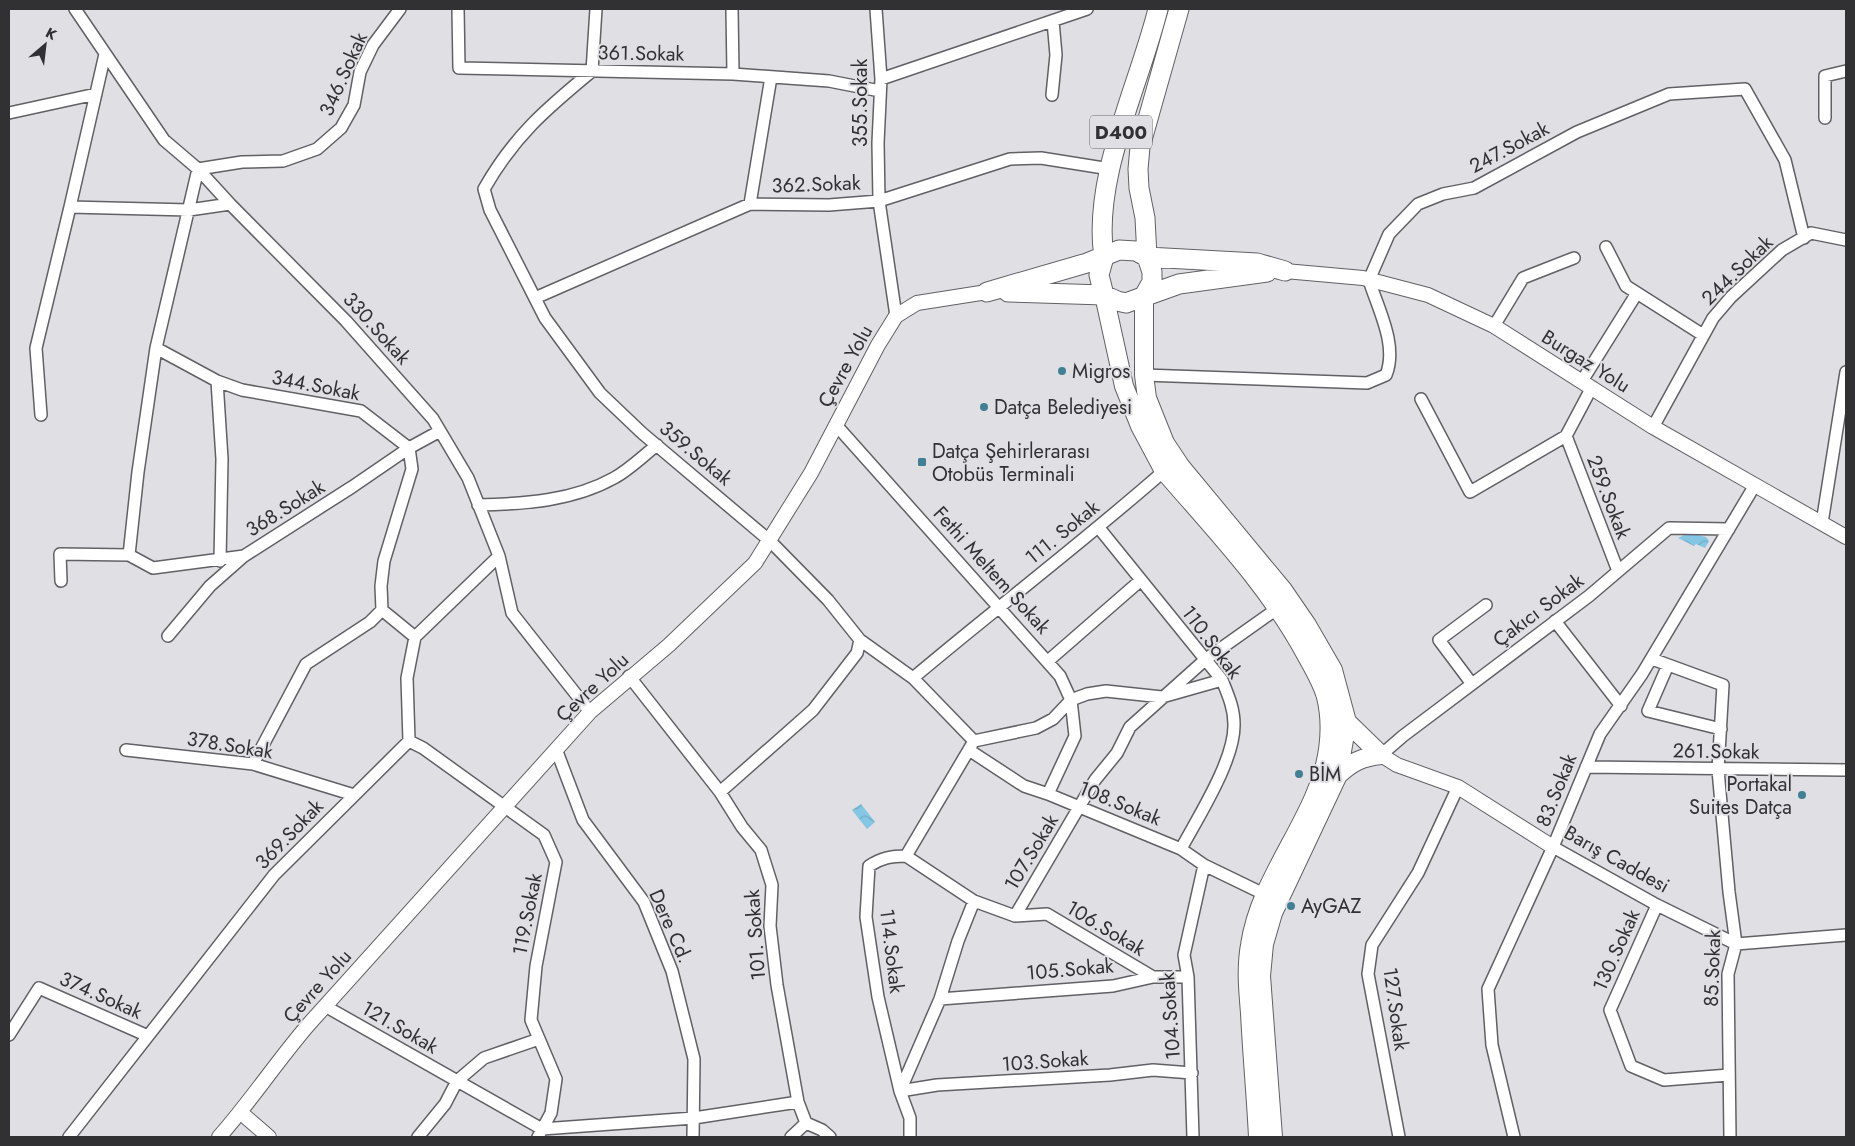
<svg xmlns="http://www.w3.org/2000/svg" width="1855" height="1146" font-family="Jost,sans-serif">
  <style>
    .water { fill: url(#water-waves) }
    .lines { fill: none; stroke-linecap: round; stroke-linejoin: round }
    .minor-casing { stroke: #616065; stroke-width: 14 }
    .tertiary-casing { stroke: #616065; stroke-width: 16 }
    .primary-casing { stroke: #616065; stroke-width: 20 }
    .trunk-casing { stroke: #616065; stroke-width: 21 }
    .minor { stroke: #fff; stroke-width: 11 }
    .tertiary { stroke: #fff; stroke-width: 14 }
    .primary { stroke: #fff; stroke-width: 18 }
    .trunk { stroke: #fff; stroke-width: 19 }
    .poi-dot { fill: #407f94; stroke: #dfdfe4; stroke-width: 2 }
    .labels { text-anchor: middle; stroke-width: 4; stroke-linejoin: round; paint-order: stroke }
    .shield { fill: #dfdfe4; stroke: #656568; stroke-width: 1 }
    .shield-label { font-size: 19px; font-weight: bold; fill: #313133 }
    .street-label { font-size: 20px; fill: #313133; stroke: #dfdfe4 }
    .poi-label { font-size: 20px; fill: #313133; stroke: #dfdfe4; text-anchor: start }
  </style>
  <defs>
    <pattern id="water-waves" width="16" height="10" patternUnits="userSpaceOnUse" patternTransform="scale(1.25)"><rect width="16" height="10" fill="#84c7e4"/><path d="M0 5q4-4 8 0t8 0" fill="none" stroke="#72abc4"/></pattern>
  </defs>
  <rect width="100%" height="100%" fill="#dfdfe4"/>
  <path class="water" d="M 1688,533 L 1706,537 L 1709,541 L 1705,548 L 1696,544 L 1694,546 L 1678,538 Z
    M 861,804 L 875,822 L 867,829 L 852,810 Z"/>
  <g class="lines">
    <defs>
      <path id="minor" d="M 75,9 L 164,140 L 198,169 L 230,204 L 346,321 L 433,419 L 468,478 L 499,556 L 512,613 L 590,712
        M 458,9 L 459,68 L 733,74 L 829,81 L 880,91
        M 596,9 L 592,71 C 546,109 514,136 484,189 L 490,210 L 545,318 L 600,393 L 642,433 L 770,541 L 828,600 L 860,640 L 913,678 L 974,741 L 1036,728 L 1053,719 L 1071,700 L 1087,694 L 1106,691 L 1162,697 L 1222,680
        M 732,9 L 733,74
        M 876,9 L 881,79 L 878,143 L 879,201 L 896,316
        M 105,54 L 70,207 L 189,210 L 230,204
        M 881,79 L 1087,9
        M 1052,95 L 1056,55 L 1053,21
        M 9,113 L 96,94
        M 1825,118 L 1825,76 L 1846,71
        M 198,169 L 156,348 L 138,472 L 129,555 L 153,568 L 244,556
        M 198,169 L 242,162 L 283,161 L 317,149 L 341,128 L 354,105 L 360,72 L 373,45 L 400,9
        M 750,204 L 771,77
        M 1606,247 L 1626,286 L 1703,335
        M 535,298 L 750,204 L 829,205 L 879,201 L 1010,159 L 1041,158 L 1110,169
        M 1494,326 L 1523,278 L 1574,258
        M 156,348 L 217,381 L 242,390 L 361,411 L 409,448 L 412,469 L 384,561 L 381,586 L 382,610 L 415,637
        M 1144,375 L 1367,383 L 1386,375 C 1398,345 1378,309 1369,280 L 1389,234 L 1418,204 L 1443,194 L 1474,188 L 1577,132 L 1669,94 L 1745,89 L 1785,160 L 1804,238
        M 217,381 L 222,459 L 220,561
        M 1582,381 L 1637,293
        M 1421,399 L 1470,492 L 1566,436 L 1592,387
        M 41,415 L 36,348 L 70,207
        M 836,425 L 1060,676 L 1071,700 L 1075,736 L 1048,794 L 1181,849 L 1204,865 L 1266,895
        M 1653,427 L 1713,318 L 1731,297 L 1782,250 L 1811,233 L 1846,240
        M 1566,436 L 1618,571
        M 478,505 C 524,504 573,501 614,478 C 629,470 643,456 657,445
        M 1822,523 L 1846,372
        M 1099,528 L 1222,680 C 1228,695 1234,708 1234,724 C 1235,760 1198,817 1181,849
        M 61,581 L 60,554 L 129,555
        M 1555,621 L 1621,706
        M 168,636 L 210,586 L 244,556 L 352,487 L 409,448 L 440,431
        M 1652,659 L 1723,685 L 1718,770 L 1729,892 L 1736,944 L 1728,974 L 1730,1137
        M 1048,661 L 1141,580
        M 1668,665 L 1648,711 L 1721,729
        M 629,676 L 720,792 L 742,827 L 761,850 L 772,885 L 770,926 L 777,985 L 798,1102 L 806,1123 L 791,1137
        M 913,678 C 996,608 1082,543 1164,471
        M 1472,684 L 1439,640 L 1486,605
        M 409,741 L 423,748 L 544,835 L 556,862 L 536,966 L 531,1020 L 556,1079 L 551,1113 L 538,1137
        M 974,741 L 906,856 C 891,856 881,858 869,866 L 866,917 L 878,997 L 900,1091 L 937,1085 L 1110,1075 L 1153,1070 L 1192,1073
        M 556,749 L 583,820 L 644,902 L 672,971 L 694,1059 L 693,1137
        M 126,750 L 253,764 L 354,795
        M 969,750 L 1024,786 L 1048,794
        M 1381,755 L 1403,736 L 1589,596 L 1669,528 L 1729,529
        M 253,764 L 306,664 L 370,622 L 382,610
        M 1586,767 L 1846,770
        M 720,792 L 813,710 L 857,653 L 860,640
        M 1553,847 L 1657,905 L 1736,944 L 1846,935
        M 906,856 L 974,901 L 1015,916 L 1047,914 L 1153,977
        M 1657,905 L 1610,1010 L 1631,1066 L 1664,1080 L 1729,1075
        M 1015,916 L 1095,780 L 1117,753 L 1130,727 L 1206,659 L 1278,608
        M 940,999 L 1113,986 L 1153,977 L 1188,977
        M 325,1006 L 542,1129
        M 9,1035 L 39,988 L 148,1036
        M 806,1123 L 822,1130 L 830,1137
        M 542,1129 L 694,1118 L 798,1102
        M 69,1137 L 274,875 L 409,741 L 407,678 L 415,637 L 499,556
        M 418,1137 L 445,1104 L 457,1081 L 484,1058 L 539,1039
        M 910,1137 L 910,1118 L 900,1091 L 940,999 L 958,941 L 974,901
        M 1193,1137 L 1188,977 L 1184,955 L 1204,865
        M 1399,1137 L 1368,974 L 1372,945 L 1418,873 L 1458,787
        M 1514,1137 L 1492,1045 L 1488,989 L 1553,847 L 1600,734 L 1642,674 L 1755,485"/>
      <path id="tertiary" d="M 1285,271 L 1363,278 L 1428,295 L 1494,326 L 1653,427 L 1846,537
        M 1381,755 L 1397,765 L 1458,787 L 1553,847
        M 240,1112 L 269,1137
        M 219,1137 C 251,1101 277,1061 309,1024 L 590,712 L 669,645 L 755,563 L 811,473 L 878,345 L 896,316 L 917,303 L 987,292"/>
      <path id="primary" d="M 1104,295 L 1124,386 L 1140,426 L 1164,471 C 1214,529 1268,585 1305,653 C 1312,666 1322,682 1326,697 C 1334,730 1328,766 1314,797 C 1293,846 1258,891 1250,945 C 1246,967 1248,990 1250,1013 C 1252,1054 1256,1096 1258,1137
        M 1144,296 L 1144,375 L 1147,398 L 1165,443 L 1181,467 L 1283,590 L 1307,625 L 1333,670 L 1347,722 L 1338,775 L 1273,913 L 1264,944 L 1261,976 L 1273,1137
        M 1347,722 L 1381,755
        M 1338,775 C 1352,762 1362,757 1381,755"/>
      <path id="trunk" d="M 1104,257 C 1092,178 1139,86 1158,9
        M 987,292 L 1087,263 L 1119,250 L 1136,251 L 1147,257 L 1257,263 L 1285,271
        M 1008,292 L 1104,295 L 1117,301 L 1126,303 L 1179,284 L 1267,272
        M 1104,295 L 1099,275 L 1104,257
        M 1144,296 L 1152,282 L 1152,272 L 1147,257 L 1145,218 L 1139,188 L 1138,169 L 1140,147 L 1179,9"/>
    </defs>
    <use href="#minor" class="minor-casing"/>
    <use href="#tertiary" class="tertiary-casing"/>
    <use href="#primary" class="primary-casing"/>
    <use href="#trunk" class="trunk-casing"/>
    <use href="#minor" class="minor"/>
    <use href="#tertiary" class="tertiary"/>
    <use href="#primary" class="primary"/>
    <use href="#trunk" class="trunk"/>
  </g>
  <g class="poi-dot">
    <circle cx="1062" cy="371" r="5"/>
    <circle cx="984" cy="407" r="5"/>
    <rect x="917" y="457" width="10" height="10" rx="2.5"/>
    <circle cx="1299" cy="774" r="5"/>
    <circle cx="1802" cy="795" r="5"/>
    <circle cx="1291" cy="906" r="5"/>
  </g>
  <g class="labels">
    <rect class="shield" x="1090" y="115.5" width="62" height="33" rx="4"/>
    <g class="shield-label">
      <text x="1121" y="139">D400</text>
    </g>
    <g class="street-label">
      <text transform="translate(641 53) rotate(1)" y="7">361.Sokak</text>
      <text transform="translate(343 74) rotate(-66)" y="7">346.Sokak</text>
      <text transform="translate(860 103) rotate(-90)" y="7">355.Sokak</text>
      <text transform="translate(1509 147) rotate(-28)" y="7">247.Sokak</text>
      <text transform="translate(816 184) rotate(-2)" y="7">362.Sokak</text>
      <text transform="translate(1737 270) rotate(-44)" y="7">244.Sokak</text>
      <text transform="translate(377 328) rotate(48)" y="7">330.Sokak</text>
      <text transform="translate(1586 361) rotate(32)" y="7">Burgaz Yolu</text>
      <text transform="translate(845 366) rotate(-61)" y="7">Çevre Yolu</text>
      <text transform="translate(316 385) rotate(11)" y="7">344.Sokak</text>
      <text transform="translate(696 453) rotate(40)" y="7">359.Sokak</text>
      <text transform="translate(1609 497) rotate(69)" y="7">259.Sokak</text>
      <text transform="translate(285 508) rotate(-32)" y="7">368.Sokak</text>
      <text transform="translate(1062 532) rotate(-39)" y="7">111. Sokak</text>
      <text transform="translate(992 570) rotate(48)" y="7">Fethi Meltem Sokak</text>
      <text transform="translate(1538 610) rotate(-37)" y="7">Çakıcı Sokak</text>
      <text transform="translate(1212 642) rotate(53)" y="7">110.Sokak</text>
      <text transform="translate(592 687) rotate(-43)" y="7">Çevre Yolu</text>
      <text transform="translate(230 745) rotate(9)" y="7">378.Sokak</text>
      <text transform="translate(1716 751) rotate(1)" y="7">261.Sokak</text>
      <text transform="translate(1556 790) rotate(-68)" y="7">83.Sokak</text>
      <text transform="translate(1120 803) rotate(22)" y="7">108.Sokak</text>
      <text transform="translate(289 834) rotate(-46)" y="7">369.Sokak</text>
      <text transform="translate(1031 852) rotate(-59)" y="7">107.Sokak</text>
      <text transform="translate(1617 859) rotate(29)" y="7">Barış Caddesi</text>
      <text transform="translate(527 914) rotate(-79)" y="7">119.Sokak</text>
      <text transform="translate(671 926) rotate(66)" y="7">Dere Cd.</text>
      <text transform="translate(1106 928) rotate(31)" y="7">106.Sokak</text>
      <text transform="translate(755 935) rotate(-94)" y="7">101. Sokak</text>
      <text transform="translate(1616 950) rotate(-66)" y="7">130.Sokak</text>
      <text transform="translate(892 951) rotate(83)" y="7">114.Sokak</text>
      <text transform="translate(1712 968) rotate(-88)" y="7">85.Sokak</text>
      <text transform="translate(1070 969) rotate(-5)" y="7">105.Sokak</text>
      <text transform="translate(317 986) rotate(-48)" y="7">Çevre Yolu</text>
      <text transform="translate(101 995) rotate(24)" y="7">374.Sokak</text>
      <text transform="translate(1396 1009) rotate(82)" y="7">127.Sokak</text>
      <text transform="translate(1170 1016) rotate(-94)" y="7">104.Sokak</text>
      <text transform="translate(400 1027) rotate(30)" y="7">121.Sokak</text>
      <text transform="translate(1045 1061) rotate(-4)" y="7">103.Sokak</text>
    </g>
    <g class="poi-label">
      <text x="1072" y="378">Migros</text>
      <text x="994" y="414">Datça Belediyesi</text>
      <text x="932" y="458">Datça Şehirlerarası<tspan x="932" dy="23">Otobüs Terminali</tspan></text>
      <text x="1309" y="781">BİM</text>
      <text x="1792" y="791" text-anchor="end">Portakal<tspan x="1792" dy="23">Suites Datça</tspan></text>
      <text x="1301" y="913">AyGAZ</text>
    </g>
  </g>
  <rect width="1855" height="1146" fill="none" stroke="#313133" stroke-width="20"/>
  <g transform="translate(45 45) rotate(28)" stroke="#dfdfe4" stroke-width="4" paint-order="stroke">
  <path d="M0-4L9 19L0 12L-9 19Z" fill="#313133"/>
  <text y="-8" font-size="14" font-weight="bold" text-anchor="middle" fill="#313133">K</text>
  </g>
</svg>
